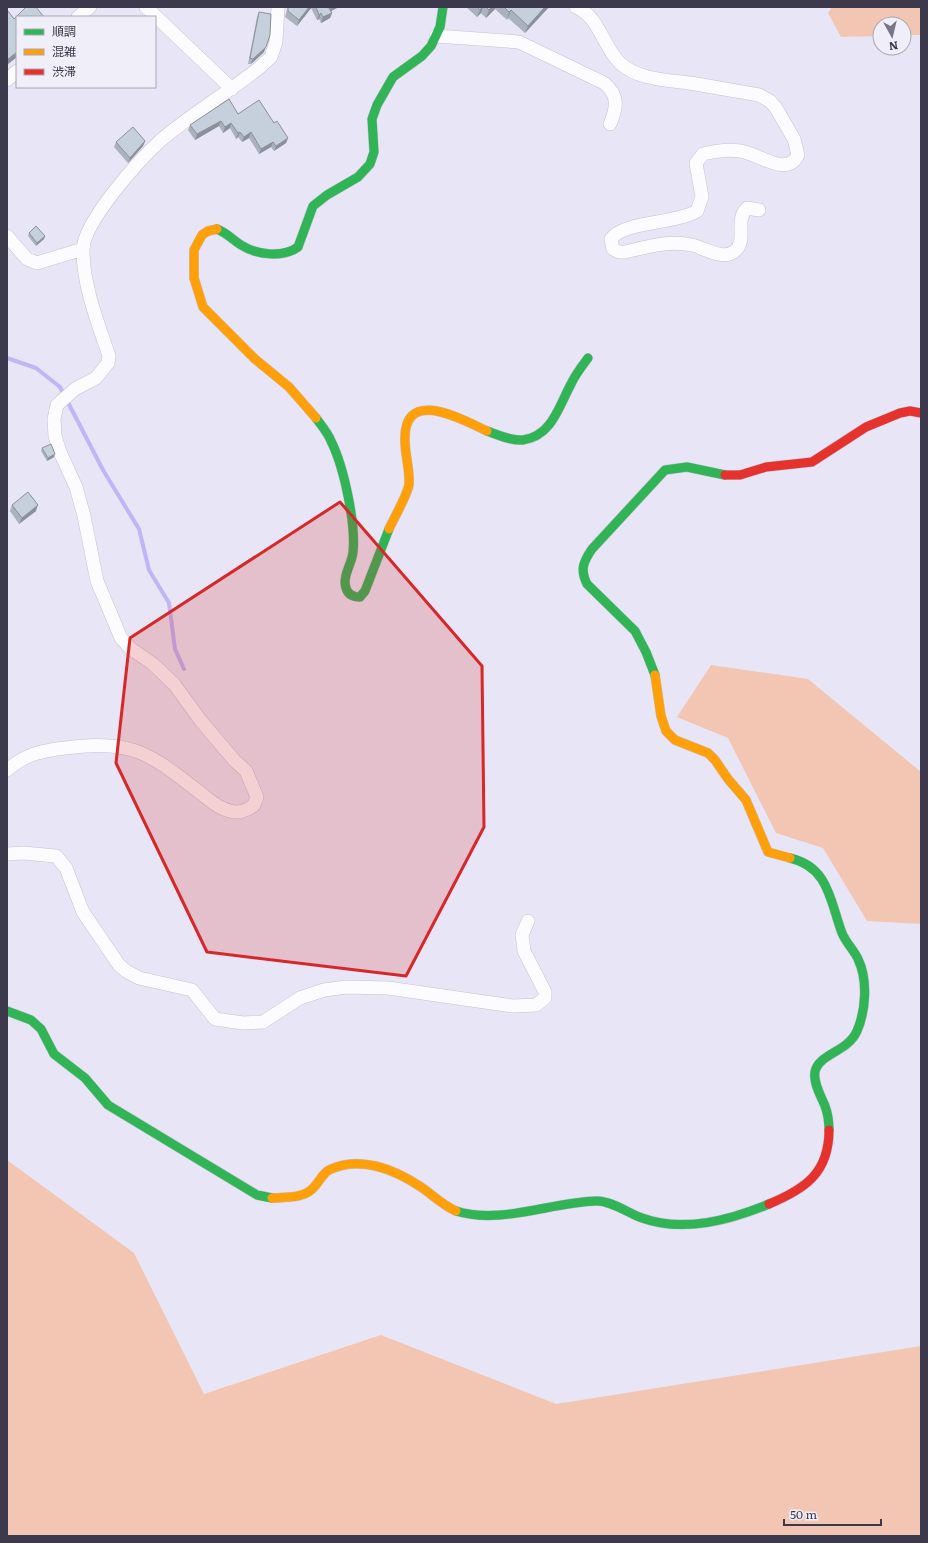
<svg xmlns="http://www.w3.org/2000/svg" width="928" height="1543" font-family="Literata,'Noto Sans JP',serif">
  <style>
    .green { fill: #f2c6b3 }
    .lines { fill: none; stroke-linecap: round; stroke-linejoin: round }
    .stream { stroke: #c1b5f7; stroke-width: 4 }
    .street-casing { stroke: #c5c2d3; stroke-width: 14 }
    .fast-casing { stroke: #c5c2d3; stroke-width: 10 }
    .slow-casing { stroke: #c5c2d3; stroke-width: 10 }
    .jam-casing { stroke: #c5c2d3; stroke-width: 10 }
    .street { stroke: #fcfbfe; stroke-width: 13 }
    .fast { stroke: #30b455; stroke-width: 9 }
    .slow { stroke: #ff9f0a; stroke-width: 9 }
    .jam { stroke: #e5322d; stroke-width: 9 }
    .wall { fill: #aab2bd }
    .shaded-wall { fill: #8b919a }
    .building { fill: #c6cfdc; stroke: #8b919a }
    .marked { fill: #d62828; fill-opacity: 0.2; stroke: #d62828; stroke-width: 3; stroke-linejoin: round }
  </style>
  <rect width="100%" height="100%" fill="#e8e5f6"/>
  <path class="green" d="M 832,7 L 921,7 L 921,35 L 904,35 L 904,24 L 880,24 L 880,36 L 841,37 L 828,13 Z
    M 711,665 L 808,679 L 921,772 L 921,924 L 867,921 L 823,848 L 776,833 L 728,738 L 677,717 Z
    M 7,1160 L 134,1253 L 204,1394 L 381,1335 L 556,1404 L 921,1346 L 921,1536 L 7,1536 Z"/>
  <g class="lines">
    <path class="stream" d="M 7,358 L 36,368 L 60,387 L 103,470 L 139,529 L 149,570 L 169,603 L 175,649 L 184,669"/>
    <defs>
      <path id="street" d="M 146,7 L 232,89
        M 576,7 C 600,17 602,46 620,63 C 639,81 672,80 696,84 C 717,88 738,91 759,95 L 770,101 L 776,108 L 794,139 L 798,155 C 787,178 758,153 740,151 C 728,149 715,151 703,154 L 696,163 L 702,197 L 697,211 C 675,224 624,221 611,239 L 613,249 L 619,252 L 625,252 C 646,247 669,240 692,245 C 705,248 723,261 735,251 C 748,240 734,221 747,208 L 759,210
        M 78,17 L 90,7
        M 436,36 L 519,42 L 604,83 C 619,95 617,108 610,124
        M 7,80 L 17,71
        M 7,236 L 27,259 L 37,263 L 83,249
        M 7,770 C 26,754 40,751 65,748 C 85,745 109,744 129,749 C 154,755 178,776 198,791 C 210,800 219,810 235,812 C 241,812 249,809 254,805 L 257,797 L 246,771 L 234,760 L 201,721 L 174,684 L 153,664 L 130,648 L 121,638 L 97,581 L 84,516 L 76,487 L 60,452 L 55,436 L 54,419 L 57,405 L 75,389 L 96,378 L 108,363 L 109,356 C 98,323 83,286 83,250 C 83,222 140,159 161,140 C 192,114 227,93 259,68 L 271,57 L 276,42 L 278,7
        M 7,854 L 23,853 L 56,856 L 66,868 L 83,912 L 119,965 L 126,971 L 139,978 L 192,990 L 215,1019 L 243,1023 L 263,1022 L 300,998 L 324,990 L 346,987 L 388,988 L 513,1006 L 536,1005 L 545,998 L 545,992 L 524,951 L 522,935 L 528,921"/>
      <path id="fast" d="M 217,229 C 227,233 233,240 241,245 C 257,255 283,258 298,247 L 313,206 L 327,195 L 358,177 L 370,164 L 374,152 L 372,119 L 377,105 L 393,77 L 422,56 L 431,46 L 440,27 L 443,7
        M 316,418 C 321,425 328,433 331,441 C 344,467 356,524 353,552 C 352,564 342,576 346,588 C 348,595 353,597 360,597 L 365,591 L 389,529
        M 487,431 C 498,435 511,441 523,440 C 552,436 559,406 571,384 C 575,375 582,366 588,358
        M 655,675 L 646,652 L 635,631 L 587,584 C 580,570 583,562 592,549 L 665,470 L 687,467 L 725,475
        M 790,858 C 829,867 830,901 842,933 C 846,943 854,950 858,959 C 868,980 866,1010 857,1031 C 848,1052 818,1054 815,1072 C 813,1083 821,1096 825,1106 C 828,1114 829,1122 829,1130
        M 7,1011 L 31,1020 L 41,1029 L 54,1054 L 85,1078 L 108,1105 L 257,1195 L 272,1198
        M 456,1211 C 502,1225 550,1202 597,1201 C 612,1201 628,1213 642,1218 C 684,1233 730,1220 769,1204"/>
      <path id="slow" d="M 217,229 L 208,231 L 202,235 L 194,250 L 194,278 L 203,307 L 255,359 L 289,387 L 316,418
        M 389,529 C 394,518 408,494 409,484 C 410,470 405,455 405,441 C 403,386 461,419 487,431
        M 655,675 L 661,716 L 666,731 L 675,740 L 708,753 L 715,760 L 728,779 L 746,800 L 768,852 L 790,858
        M 272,1198 C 287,1197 305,1199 315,1186 C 319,1182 323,1173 329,1170 C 359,1155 394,1169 421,1187 C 433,1195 442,1205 456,1211"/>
      <path id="jam" d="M 725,475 L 740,475 L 766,467 L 812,462 L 866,427 L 900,413 L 910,411 L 921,413
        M 769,1204 C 805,1189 829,1173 829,1130"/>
    </defs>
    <use href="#street" class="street-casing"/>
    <use href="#fast" class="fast-casing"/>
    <use href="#slow" class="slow-casing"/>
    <use href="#jam" class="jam-casing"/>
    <use href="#street" class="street"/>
    <use href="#fast" class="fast"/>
    <use href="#slow" class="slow"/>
    <use href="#jam" class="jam"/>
  </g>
  <path class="wall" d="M 288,7 L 338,7 L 337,8 L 331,11 L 332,13 L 330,18 L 321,23 L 319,19 L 317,20 L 311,8 L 297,26 L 285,17 L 286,13 Z
    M 466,7 L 549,7 L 525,33 L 508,18 L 507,20 L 495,9 L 486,18 L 481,13 L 477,17 Z
    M 259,12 L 264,52 L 251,64 L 248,64 L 257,17 Z
    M 238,114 L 274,123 L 288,138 L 286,143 L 274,151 L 271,147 L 259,154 L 249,138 L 242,142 L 238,137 L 236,139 L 230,128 L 223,133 L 219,126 L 195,140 L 188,130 L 190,125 Z
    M 145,141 L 143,146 L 128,163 L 114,147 L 116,142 Z
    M 29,233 L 45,236 L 44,239 L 36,246 L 28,236 Z
    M 42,448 L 54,457 L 47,461 L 41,451 Z
    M 12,505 L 36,511 L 19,524 L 10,511 Z"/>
  <path class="shaded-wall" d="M 309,7 L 312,7 L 297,26 L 299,20 Z
    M 331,7 L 338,7 L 337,8 L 327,13 L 329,8 Z
    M 482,7 L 483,7 L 481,13 L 477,17 L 480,10 Z
    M 492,7 L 495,7 L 495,9 L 486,18 L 489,10 Z
    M 545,7 L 549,7 L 525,33 L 528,26 Z
    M 511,10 L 508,18 L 507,20 L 509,12 Z
    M 321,13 L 319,19 L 317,20 L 319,15 Z
    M 332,13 L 330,18 L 321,23 L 323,17 Z
    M 266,47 L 264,52 L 251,64 L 253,59 Z
    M 17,52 L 17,57 L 7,65 L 7,60 Z
    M 221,121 L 219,126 L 195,140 L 197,134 Z
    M 231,123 L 230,128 L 223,133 L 225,127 Z
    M 240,132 L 238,137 L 236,139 L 238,133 Z
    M 251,132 L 249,138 L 242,142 L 244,137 Z
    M 288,138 L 286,143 L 274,151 L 276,146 Z
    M 145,141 L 143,146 L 128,163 L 130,158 Z
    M 273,142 L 271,147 L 259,154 L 261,149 Z
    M 45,236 L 44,239 L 36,246 L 37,243 Z
    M 55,454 L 54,457 L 47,461 L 48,458 Z
    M 38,505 L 36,511 L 19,524 L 22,518 Z"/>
  <path class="building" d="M 26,7 L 33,7 L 34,8 L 36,7 L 44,17 L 17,17 L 17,52 L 7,60 L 7,12 L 8,11 L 14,19 Z
    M 288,7 L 309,7 L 299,20 L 288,11 Z
    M 316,7 L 331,7 L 329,8 L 332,13 L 323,17 L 321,13 L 319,15 Z
    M 477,7 L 482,7 L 480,10 Z
    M 486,7 L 492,7 L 489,10 Z
    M 504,7 L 545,7 L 528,26 L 511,10 L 509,12 Z
    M 259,12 L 271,14 L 270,35 L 266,47 L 253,59 L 250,58 Z
    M 229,99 L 238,114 L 259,100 L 274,123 L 277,121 L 288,138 L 276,146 L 273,142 L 261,149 L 251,132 L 244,137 L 240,132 L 238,133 L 231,123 L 225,127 L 221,121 L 197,134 L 190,125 Z
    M 133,127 L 145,141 L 130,158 L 116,142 Z
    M 36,226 L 45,236 L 37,243 L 29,233 Z
    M 51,444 L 55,454 L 48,458 L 42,448 Z
    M 28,492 L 38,505 L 22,518 L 12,505 Z"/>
  <path class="marked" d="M 340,502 L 482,666 L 484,827 L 406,976 L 207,952 L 116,763 L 130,638 Z"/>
  <rect width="928" height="1543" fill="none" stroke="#3c394c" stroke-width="16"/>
  <rect x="16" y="16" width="140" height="72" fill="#f0eff9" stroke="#a8a6b4"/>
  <rect x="24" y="29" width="20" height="6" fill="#30b455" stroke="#a8a6b4"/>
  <text x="52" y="36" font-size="12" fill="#3c394c">順調</text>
  <rect x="24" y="49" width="20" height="6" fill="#ff9f0a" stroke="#a8a6b4"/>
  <text x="52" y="56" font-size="12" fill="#3c394c">混雑</text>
  <rect x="24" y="69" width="20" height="6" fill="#e5322d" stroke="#a8a6b4"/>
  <text x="52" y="76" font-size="12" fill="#3c394c">渋滞</text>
  <g transform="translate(892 36) rotate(172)"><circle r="19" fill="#f0eff9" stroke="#a8a6b4"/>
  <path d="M0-3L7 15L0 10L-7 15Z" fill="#787588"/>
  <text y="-6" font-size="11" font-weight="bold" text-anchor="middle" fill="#3c394c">N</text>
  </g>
  <path d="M784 1519v6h97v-6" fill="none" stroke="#3c394c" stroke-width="2"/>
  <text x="790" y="1519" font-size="12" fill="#3c394c" stroke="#f0eff9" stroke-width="3" paint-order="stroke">50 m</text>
</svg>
